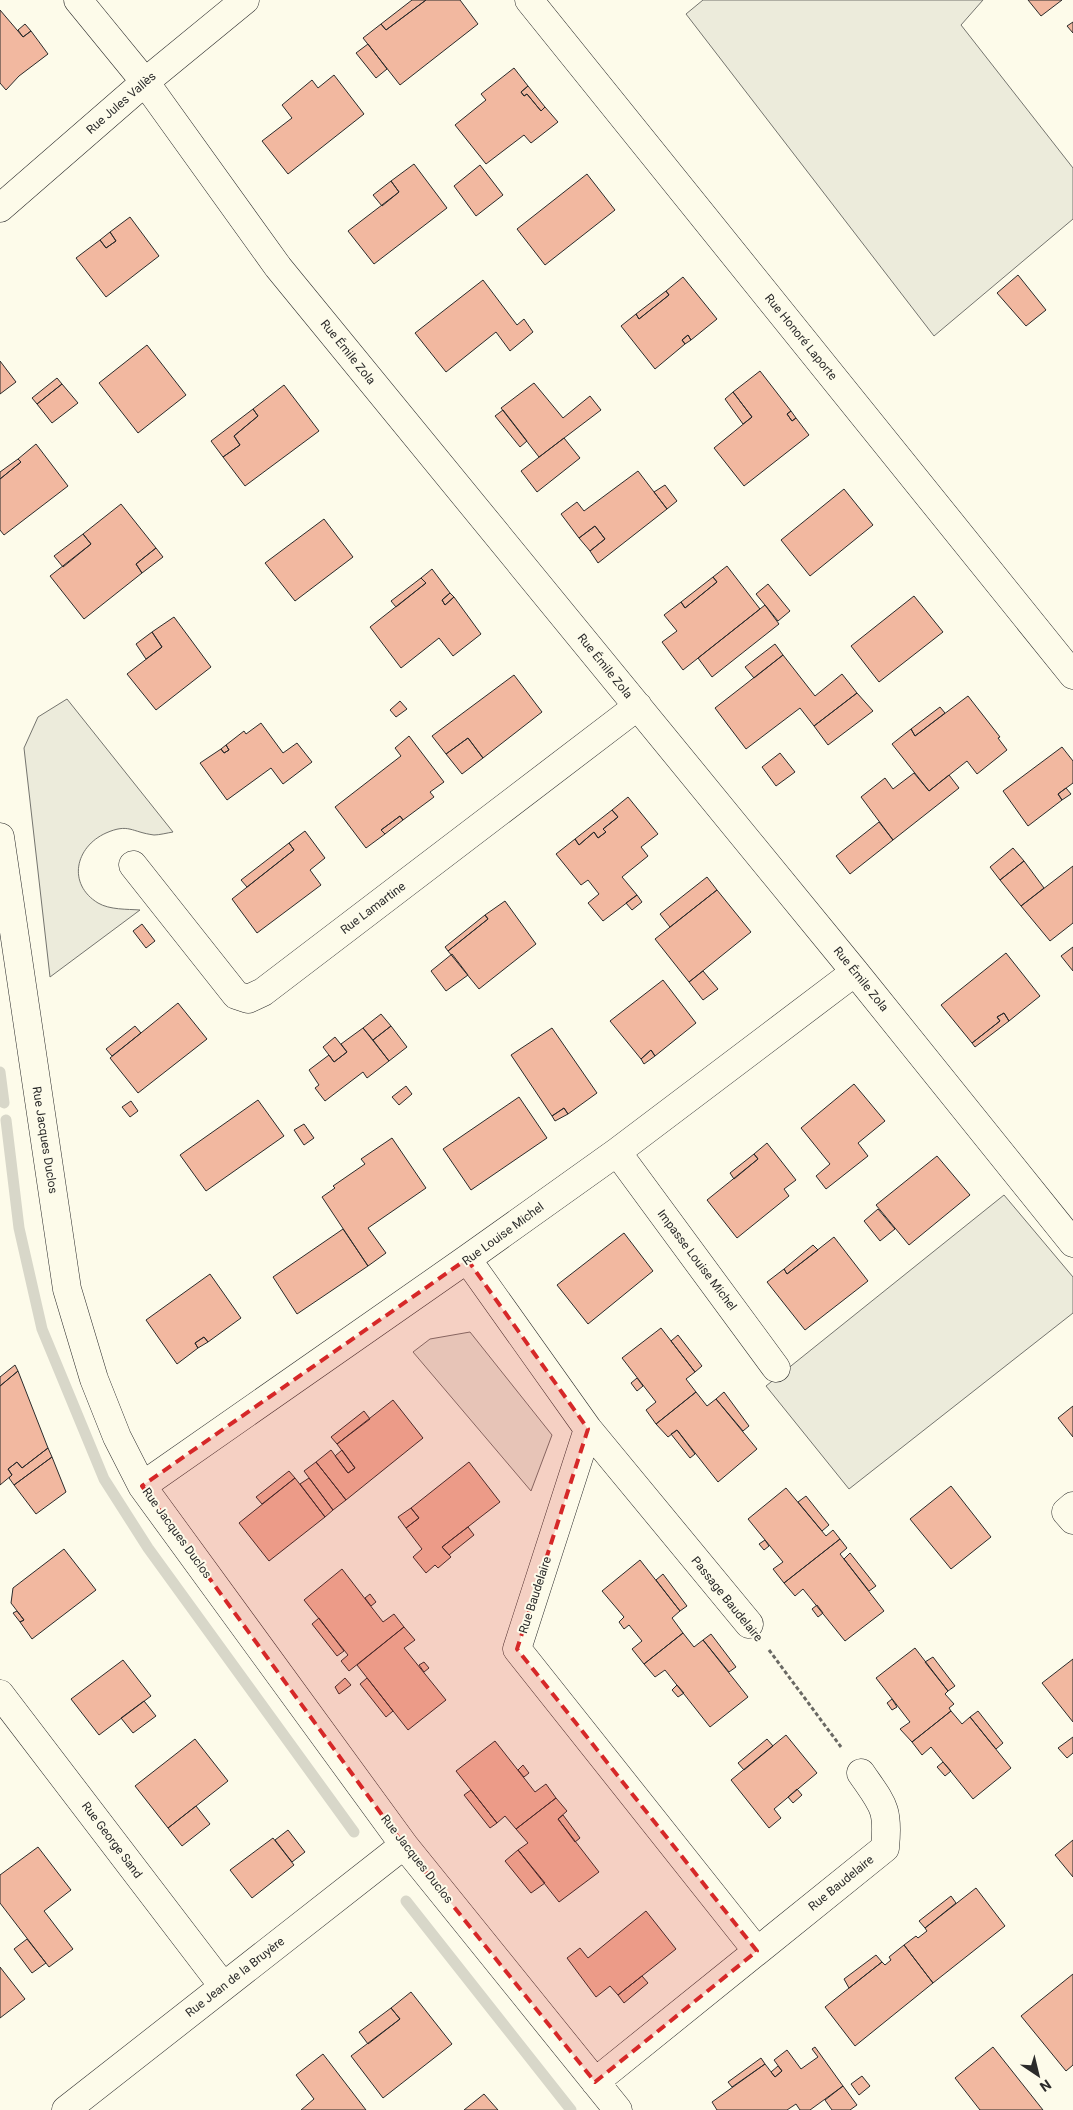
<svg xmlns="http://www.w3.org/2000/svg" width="1073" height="2110" font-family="Roboto,sans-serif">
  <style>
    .green { fill: #ecebdb; stroke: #74746e }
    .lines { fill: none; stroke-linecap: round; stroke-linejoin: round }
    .stream { stroke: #d8d7c9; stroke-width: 11 }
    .building { fill: #f2b8a0; stroke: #2b2b2b }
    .minor-casing { stroke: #2b2b2b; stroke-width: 29 }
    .path { stroke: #6a6964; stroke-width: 3; stroke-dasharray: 4 2.5; stroke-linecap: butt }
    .minor { stroke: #fdfbea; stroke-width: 28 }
    .marked { fill: #d62828; fill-opacity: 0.2; stroke: #d62828; stroke-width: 4; stroke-dasharray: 10 6; stroke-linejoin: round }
    .labels { text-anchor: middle; stroke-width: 4; stroke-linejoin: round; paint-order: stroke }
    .street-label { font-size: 12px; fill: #2b2b2b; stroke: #fdfbea }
  </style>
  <rect width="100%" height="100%" fill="#fdfbea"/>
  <path class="green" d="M 703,0 L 983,0 L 961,25 L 1073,168 L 1073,219 L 934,336 L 686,14 Z
    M 67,699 L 173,832 C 167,833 159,835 154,835 C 131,832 129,823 106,833 C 75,847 67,884 98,903 C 110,910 127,909 140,910 L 50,977 L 24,748 L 38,717 Z
    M 1004,1195 L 1073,1277 L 1073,1313 L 849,1489 L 766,1386 Z
    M 470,1332 L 552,1435 L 531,1491 L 413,1352 L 430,1339 Z"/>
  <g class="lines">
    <path class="stream" d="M 0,1072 L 4,1103
      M 6,1120 L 19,1228 L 42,1329 L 104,1479 L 148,1548 L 354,1832
      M 406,1901 L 571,2110"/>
  </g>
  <path class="building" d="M 412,0 L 426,0 L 386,30 L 381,24 Z
    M 426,0 L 460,0 L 478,24 L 400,85 L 363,38 L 381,24 L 386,30 Z
    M 1028,0 L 1062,0 L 1041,16 Z
    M 0,10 L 23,37 L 31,31 L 48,54 L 19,76 L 6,90 L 0,83 Z
    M 1073,22 L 1073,33 L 1067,26 Z
    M 25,24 L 31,31 L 23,37 L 18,30 Z
    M 368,44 L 387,69 L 376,78 L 356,53 Z
    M 514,68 L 528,86 L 521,92 L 524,96 L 527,94 L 541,111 L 545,107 L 558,122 L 531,143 L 524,135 L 486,164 L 455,125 L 486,100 L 481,94 Z
    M 334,75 L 364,114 L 288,174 L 262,141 L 292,118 L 282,105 L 312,80 L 318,88 Z
    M 528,86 L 545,107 L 541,111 L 527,94 L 524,96 L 521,92 Z
    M 414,164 L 447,208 L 374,264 L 348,231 L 399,192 L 391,181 Z
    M 480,165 L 503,195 L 476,216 L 454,186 Z
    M 587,174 L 615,210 L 545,265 L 517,229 Z
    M 391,181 L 399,192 L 382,206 L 373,195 Z
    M 130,217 L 159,256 L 106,297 L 76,258 L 100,240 L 106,248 L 116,241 L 110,232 Z
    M 110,232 L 116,241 L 106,248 L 100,240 Z
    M 1018,275 L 1046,310 L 1026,326 L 997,293 Z
    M 683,277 L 717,319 L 691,340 L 688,335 L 682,340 L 685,344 L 655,369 L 621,326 L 636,314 L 639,319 L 669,295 L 666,291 Z
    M 483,280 L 517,325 L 524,319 L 533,332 L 510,351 L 496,332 L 446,372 L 415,333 Z
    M 666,291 L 669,295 L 639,319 L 636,314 Z
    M 688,335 L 691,340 L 685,344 L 682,340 Z
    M 147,345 L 186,395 L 138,433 L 99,383 Z
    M 0,361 L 16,382 L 0,394 Z
    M 760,371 L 791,411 L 787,414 L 792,421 L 796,418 L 809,435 L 744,486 L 714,448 L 752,417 L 733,392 Z
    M 57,378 L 62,384 L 37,404 L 32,398 Z
    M 534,383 L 563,418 L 590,396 L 601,410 L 539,457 L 501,408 Z
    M 62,384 L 78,403 L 52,423 L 37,404 Z
    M 284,385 L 319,431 L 245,486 L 223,457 L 240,445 L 234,436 L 258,416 L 253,409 Z
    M 733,392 L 752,417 L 743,424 L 725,399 Z
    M 253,409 L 258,416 L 234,436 L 240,445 L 223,457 L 211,441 Z
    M 503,410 L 527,441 L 520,447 L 495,416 Z
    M 791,411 L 796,418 L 792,421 L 787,414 Z
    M 564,438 L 580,458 L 537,492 L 521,471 Z
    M 36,444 L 68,486 L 4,535 L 0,530 L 0,479 L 21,462 L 18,459 Z
    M 18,459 L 21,462 L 0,479 L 0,472 Z
    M 638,471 L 667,509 L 598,563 L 590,551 L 605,539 L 595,526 L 579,538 L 561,514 L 577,502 L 584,511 Z
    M 665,485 L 677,501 L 667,509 L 654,492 Z
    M 844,489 L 873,525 L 810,576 L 781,540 Z
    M 121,504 L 156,548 L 136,564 L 142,573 L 84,619 L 50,576 L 91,544 L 83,534 Z
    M 324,519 L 353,557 L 295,601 L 265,563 Z
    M 595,526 L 605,539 L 590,551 L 579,538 Z
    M 83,534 L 91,544 L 63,567 L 54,556 Z
    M 156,548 L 163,557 L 142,573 L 136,564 Z
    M 727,566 L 760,609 L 683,670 L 662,642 L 677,631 L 664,615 L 681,602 L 685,608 L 717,582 L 713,577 Z
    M 432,569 L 450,593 L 442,600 L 445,605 L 454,597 L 481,634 L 453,656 L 439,638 L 401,668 L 370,627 L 426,583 L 421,578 Z
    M 713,577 L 717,582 L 685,608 L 681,602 Z
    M 421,578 L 426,583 L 396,607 L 391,601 Z
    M 768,584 L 790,611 L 778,621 L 756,594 Z
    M 450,593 L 454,597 L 445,605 L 442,600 Z
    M 914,596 L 943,632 L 879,682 L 851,646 Z
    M 765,605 L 779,624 L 712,677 L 698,658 Z
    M 174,617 L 211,667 L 156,710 L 127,674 L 162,647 L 152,632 Z
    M 152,632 L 162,647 L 146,659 L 136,644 Z
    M 775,644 L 783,655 L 754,678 L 745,667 Z
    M 783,655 L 815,696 L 842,674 L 857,693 L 814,726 L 800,708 L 746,749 L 715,708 Z
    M 514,675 L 542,712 L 483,758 L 468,738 L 446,754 L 432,736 Z
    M 857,693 L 873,711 L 828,745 L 814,726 Z
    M 968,696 L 1000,737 L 998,738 L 1007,750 L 977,774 L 967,761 L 929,791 L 892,744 L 911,729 L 915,736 Z
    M 400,701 L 407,709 L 396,717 L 390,710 Z
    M 940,707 L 945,713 L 915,736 L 911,729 Z
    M 261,723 L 283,753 L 297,743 L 312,762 L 283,784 L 271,768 L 227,800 L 200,763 L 221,749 L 224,753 L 229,750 L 226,745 L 244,731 L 246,734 Z
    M 409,736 L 444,782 L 430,792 L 434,797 L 403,820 L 400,816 L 381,830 L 385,834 L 366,848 L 335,807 L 401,756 L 395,748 Z
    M 468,738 L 483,758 L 462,774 L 446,754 Z
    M 226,745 L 229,750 L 224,753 L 221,749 Z
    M 1062,747 L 1073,761 L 1073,783 L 1058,794 L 1062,800 L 1028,826 L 1003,791 Z
    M 780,753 L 795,772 L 776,786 L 762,767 Z
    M 914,773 L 929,791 L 949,775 L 959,788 L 893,840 L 861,797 L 885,778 L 893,789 Z
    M 1066,788 L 1071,794 L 1062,800 L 1058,794 Z
    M 628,797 L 658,834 L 641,847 L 648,856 L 622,877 L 637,895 L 603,921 L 588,903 L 599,894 L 588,880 L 581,885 L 556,854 L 575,839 L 579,845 L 594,832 L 598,838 L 606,832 L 603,829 L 618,817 L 612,810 Z
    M 612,810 L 618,817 L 603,829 L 606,832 L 598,838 L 594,832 L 579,845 L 575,839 Z
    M 400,816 L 403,820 L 385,834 L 381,830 Z
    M 879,822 L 893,840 L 850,874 L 836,856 Z
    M 305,831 L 325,858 L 310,870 L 321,885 L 257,933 L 232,899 L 294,850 L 289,843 Z
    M 289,843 L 294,850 L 247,887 L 241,880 Z
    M 1013,848 L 1024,861 L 1000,880 L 990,867 Z
    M 1024,861 L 1044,888 L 1021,906 L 1000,880 Z
    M 1073,866 L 1073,923 L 1050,941 L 1021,906 Z
    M 707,877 L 717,890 L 670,927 L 660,914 Z
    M 717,890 L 751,932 L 689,982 L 655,939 Z
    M 637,895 L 642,902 L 632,910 L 626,903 Z
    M 505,901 L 536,944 L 479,989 L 448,951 L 488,919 L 485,915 Z
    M 485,915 L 488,919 L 448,951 L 445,947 Z
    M 142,924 L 155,941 L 146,948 L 133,931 Z
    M 1073,947 L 1073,971 L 1061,956 Z
    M 1006,953 L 1040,996 L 1009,1021 L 1004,1013 L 997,1017 L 1000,1021 L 972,1043 L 941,1005 Z
    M 452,954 L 468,975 L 446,991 L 431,971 Z
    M 703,971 L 718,989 L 703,1000 L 689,982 Z
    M 663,980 L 696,1023 L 655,1056 L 651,1050 L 641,1059 L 610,1021 Z
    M 178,1003 L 207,1039 L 138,1093 L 110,1058 Z
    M 1004,1013 L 1009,1021 L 975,1047 L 972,1043 L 1000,1021 L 997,1017 Z
    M 381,1014 L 391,1026 L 373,1040 L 363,1028 Z
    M 135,1026 L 141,1033 L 112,1056 L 106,1049 Z
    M 391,1026 L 407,1047 L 389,1061 L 373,1040 Z
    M 363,1028 L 389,1061 L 367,1078 L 363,1072 L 325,1101 L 315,1088 L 319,1085 L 309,1070 L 329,1055 L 334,1062 L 347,1052 L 341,1044 Z
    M 552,1028 L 597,1093 L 568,1114 L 564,1108 L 552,1116 L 511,1055 Z
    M 335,1037 L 347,1052 L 334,1062 L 323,1047 Z
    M 651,1050 L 655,1056 L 644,1064 L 641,1059 Z
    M 854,1084 L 885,1121 L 858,1143 L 868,1156 L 826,1189 L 816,1176 L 830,1164 L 801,1128 Z
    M 406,1086 L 412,1094 L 399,1105 L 392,1097 Z
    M 519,1097 L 547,1138 L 471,1190 L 443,1149 Z
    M 258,1100 L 284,1136 L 206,1191 L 180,1155 Z
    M 131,1101 L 138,1111 L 130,1117 L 122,1107 Z
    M 564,1108 L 568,1114 L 555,1121 L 552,1116 Z
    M 304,1124 L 314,1138 L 304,1145 L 294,1130 Z
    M 392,1138 L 426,1188 L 368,1228 L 386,1253 L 368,1266 L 322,1197 L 335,1188 L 333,1186 L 365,1164 L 361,1159 Z
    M 767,1143 L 796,1180 L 784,1189 L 789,1196 L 737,1238 L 707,1200 L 758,1159 L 754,1154 Z
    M 754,1154 L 758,1159 L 734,1179 L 730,1173 Z
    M 937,1156 L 970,1195 L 909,1245 L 876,1205 Z
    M 878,1209 L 895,1229 L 880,1241 L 864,1221 Z
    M 343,1229 L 368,1266 L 297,1314 L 273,1277 Z
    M 624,1233 L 653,1271 L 588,1324 L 557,1285 Z
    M 834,1237 L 868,1281 L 805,1330 L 767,1282 L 784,1269 L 787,1274 Z
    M 813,1245 L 818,1250 L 787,1274 L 784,1269 Z
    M 210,1274 L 241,1318 L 208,1342 L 204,1337 L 195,1343 L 198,1348 L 177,1364 L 146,1320 Z
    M 661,1328 L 695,1372 L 686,1379 L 696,1392 L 656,1424 L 646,1410 L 656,1402 L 622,1358 Z
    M 678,1335 L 702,1366 L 695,1372 L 671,1341 Z
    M 204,1337 L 208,1342 L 198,1348 L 195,1343 Z
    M 15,1365 L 18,1371 L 0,1386 L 0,1377 Z
    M 18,1371 L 48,1448 L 22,1468 L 17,1462 L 8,1469 L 12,1475 L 0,1485 L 0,1386 Z
    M 637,1378 L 643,1386 L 637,1391 L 631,1383 Z
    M 696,1392 L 707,1406 L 716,1399 L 757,1449 L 718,1482 L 677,1430 L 668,1437 L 656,1424 Z
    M 724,1392 L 749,1426 L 743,1431 L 716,1399 Z
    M 393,1400 L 423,1438 L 346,1500 L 316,1462 L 331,1450 L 348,1473 L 355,1468 L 337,1444 Z
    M 1073,1406 L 1073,1437 L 1058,1418 Z
    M 364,1411 L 370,1419 L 337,1444 L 331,1437 Z
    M 677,1430 L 695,1454 L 690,1458 L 671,1434 Z
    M 48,1448 L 52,1457 L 14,1485 L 9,1478 L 12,1475 L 8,1469 L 17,1462 L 22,1468 Z
    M 342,1450 L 355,1468 L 348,1473 L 335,1456 Z
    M 52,1457 L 66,1492 L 36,1514 L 14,1485 Z
    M 316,1462 L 346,1500 L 333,1510 L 304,1471 Z
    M 469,1462 L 500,1502 L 442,1547 L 451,1557 L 438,1568 L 435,1565 L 426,1573 L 413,1557 L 422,1549 L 406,1528 L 419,1518 L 411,1508 Z
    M 289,1471 L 295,1478 L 262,1504 L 256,1497 Z
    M 295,1478 L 325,1517 L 269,1561 L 239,1523 Z
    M 309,1478 L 333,1510 L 325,1517 L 300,1484 Z
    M 951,1486 L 991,1537 L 951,1569 L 910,1519 Z
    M 786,1488 L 826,1536 L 833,1530 L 840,1539 L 784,1583 L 773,1569 L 783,1562 L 748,1519 Z
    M 806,1496 L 829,1525 L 822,1531 L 798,1502 Z
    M 411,1508 L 419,1518 L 406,1528 L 398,1517 Z
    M 468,1527 L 474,1535 L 449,1555 L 442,1547 Z
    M 840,1539 L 847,1548 L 840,1554 L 884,1611 L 845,1641 L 803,1589 L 795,1596 L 784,1583 Z
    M 765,1540 L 769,1546 L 764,1550 L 759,1544 Z
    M 64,1549 L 96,1590 L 32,1639 L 20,1622 L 24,1620 L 11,1603 L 13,1588 Z
    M 850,1553 L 876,1586 L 869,1591 L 844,1559 Z
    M 640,1560 L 680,1611 L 672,1618 L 683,1633 L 644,1664 L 632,1649 L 642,1641 L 629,1625 L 624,1629 L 619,1622 L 624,1617 L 602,1591 Z
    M 342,1569 L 383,1622 L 394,1614 L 404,1627 L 349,1671 L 341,1661 L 348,1655 L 304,1600 Z
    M 663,1574 L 687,1606 L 680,1611 L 656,1580 Z
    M 370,1594 L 376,1602 L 371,1606 L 365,1598 Z
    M 817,1605 L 823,1613 L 818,1617 L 812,1609 Z
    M 17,1611 L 24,1620 L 20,1622 L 13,1613 Z
    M 319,1618 L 344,1651 L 337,1656 L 312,1624 Z
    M 404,1627 L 415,1640 L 404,1648 L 446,1700 L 408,1730 L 357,1665 Z
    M 683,1633 L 694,1647 L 703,1640 L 748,1697 L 710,1727 L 665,1670 L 655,1677 L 644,1664 Z
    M 711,1634 L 736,1667 L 729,1672 L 703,1640 Z
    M 915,1648 L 948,1691 L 945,1694 L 954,1704 L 949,1708 L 951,1711 L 912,1742 L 900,1729 L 910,1722 L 876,1678 Z
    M 933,1657 L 955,1686 L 948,1691 L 925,1662 Z
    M 1073,1659 L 1073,1722 L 1042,1683 Z
    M 123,1660 L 151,1696 L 99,1735 L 71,1699 Z
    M 424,1662 L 429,1668 L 424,1672 L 419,1665 Z
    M 345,1678 L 351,1685 L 339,1694 L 335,1687 Z
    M 367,1678 L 393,1711 L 386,1717 L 360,1684 Z
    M 677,1685 L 684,1693 L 678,1697 L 672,1690 Z
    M 892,1699 L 897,1707 L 892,1710 L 887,1703 Z
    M 144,1701 L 156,1716 L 133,1733 L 121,1718 Z
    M 951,1711 L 962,1724 L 970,1717 L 1011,1768 L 973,1799 L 931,1747 L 922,1755 L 912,1742 Z
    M 978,1711 L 1003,1743 L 996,1749 L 970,1717 Z
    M 786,1735 L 817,1773 L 774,1809 L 781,1818 L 769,1828 L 731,1780 Z
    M 1073,1737 L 1073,1753 L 1067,1758 L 1058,1748 Z
    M 195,1739 L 228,1781 L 168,1828 L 135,1786 Z
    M 767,1739 L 773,1746 L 744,1770 L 738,1763 Z
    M 495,1741 L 535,1792 L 546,1784 L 556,1798 L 516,1829 L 505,1816 L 497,1823 L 456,1771 Z
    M 943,1762 L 951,1771 L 945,1776 L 937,1767 Z
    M 523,1765 L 529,1773 L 524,1777 L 518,1770 Z
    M 797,1789 L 802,1795 L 793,1803 L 788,1797 Z
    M 471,1790 L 497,1823 L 490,1828 L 464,1795 Z
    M 556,1798 L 567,1811 L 558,1819 L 599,1872 L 559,1902 L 518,1850 L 528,1843 L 516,1829 Z
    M 196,1806 L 210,1824 L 182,1846 L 168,1828 Z
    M 563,1815 L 580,1838 L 575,1842 L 558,1819 Z
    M 288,1830 L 305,1852 L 292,1862 L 275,1840 Z
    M 273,1838 L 294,1865 L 252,1898 L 230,1870 Z
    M 1073,1840 L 1073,1877 L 1055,1855 Z
    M 38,1847 L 71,1890 L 44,1911 L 73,1949 L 49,1967 L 0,1903 L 0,1875 Z
    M 518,1850 L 545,1883 L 531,1893 L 505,1861 Z
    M 976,1888 L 1005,1926 L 933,1983 L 904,1945 L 916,1936 L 918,1938 L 927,1931 L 925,1928 Z
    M 951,1896 L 956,1903 L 925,1928 L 919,1921 Z
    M 646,1911 L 676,1949 L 618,1995 L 610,1986 L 596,1997 L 567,1958 L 580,1948 L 588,1958 Z
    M 27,1939 L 46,1963 L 32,1973 L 14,1949 Z
    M 904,1945 L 933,1983 L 855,2046 L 825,2007 L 882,1962 L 885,1965 L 891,1960 L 889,1957 Z
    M 876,1955 L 882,1962 L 849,1988 L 844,1979 Z
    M 0,1967 L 25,1999 L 0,2018 Z
    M 1073,1974 L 1073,2065 L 1066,2071 L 1021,2016 Z
    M 642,1976 L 648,1983 L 624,2003 L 618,1995 Z
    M 411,1992 L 452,2044 L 383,2098 L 351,2056 L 400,2019 L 391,2008 Z
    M 391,2008 L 400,2019 L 368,2044 L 359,2032 Z
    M 815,2047 L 843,2086 L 810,2110 L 800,2110 L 796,2104 L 787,2110 L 717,2110 L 712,2102 L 765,2064 L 775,2077 L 782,2071 L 774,2060 L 787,2050 L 801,2069 L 818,2057 L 812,2049 Z
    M 993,2047 L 1043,2110 L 980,2110 L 955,2078 Z
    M 323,2054 L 366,2110 L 301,2110 L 314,2099 L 296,2075 Z
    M 761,2058 L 765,2064 L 732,2087 L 728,2082 Z
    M 778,2066 L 782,2071 L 775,2077 L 771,2072 Z
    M 862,2076 L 870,2086 L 859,2095 L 851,2084 Z
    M 843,2086 L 857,2105 L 850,2110 L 832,2110 L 825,2100 Z
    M 484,2094 L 498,2110 L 464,2110 Z"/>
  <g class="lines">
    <defs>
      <path id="minor" d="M 78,0 L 145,82 L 278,267 L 855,972 L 1073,1243
        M 529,0 L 1073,675
        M 0,208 L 145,82 L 245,0
        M 0,837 L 67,1289 L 94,1379 L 117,1437 L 142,1486 L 404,1845 L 618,2110
        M 133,865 L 236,995 L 248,999 L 263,992 L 638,706
        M 617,1152 L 776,1368
        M 467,1259 L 588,1429 L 517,1649 L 757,1951
        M 588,1429 L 749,1624
        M 142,1486 L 467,1259 L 617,1152 L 855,972
        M 1073,1506 L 1066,1512 L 1073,1520
        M 0,1694 L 223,1986
        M 595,2082 L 885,1848 C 889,1808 883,1805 861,1773
        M 66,2110 L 404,1845"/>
    </defs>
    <use href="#minor" class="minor-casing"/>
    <path class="path" d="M 769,1650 L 841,1747"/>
    <use href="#minor" class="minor"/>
  </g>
  <path class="marked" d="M 467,1259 L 588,1429 L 517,1649 L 757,1951 L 595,2082 L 404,1845 L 142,1486 Z"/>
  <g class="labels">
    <g class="street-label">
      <text transform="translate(121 103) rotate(-41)" y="4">Rue Jules Vallès</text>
      <text transform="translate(801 337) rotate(51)" y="4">Rue Honoré Laporte</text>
      <text transform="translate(348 352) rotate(51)" y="4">Rue Émile Zola</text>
      <text transform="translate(605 666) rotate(51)" y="4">Rue Émile Zola</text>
      <text transform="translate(373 908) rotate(-37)" y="4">Rue Lamartine</text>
      <text transform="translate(861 979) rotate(51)" y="4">Rue Émile Zola</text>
      <text transform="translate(45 1140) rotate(81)" y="4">Rue Jacques Duclos</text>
      <text transform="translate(503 1234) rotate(-36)" y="4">Rue Louise Michel</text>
      <text transform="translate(697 1260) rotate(53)" y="4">Impasse Louise Michel</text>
      <text transform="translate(177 1533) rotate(54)" y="4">Rue Jacques Duclos</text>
      <text transform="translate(535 1595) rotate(-72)" y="4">Rue Baudelaire</text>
      <text transform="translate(727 1599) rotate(51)" y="4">Passage Baudelaire</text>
      <text transform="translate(112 1840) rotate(53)" y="4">Rue George Sand</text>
      <text transform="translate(417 1859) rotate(52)" y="4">Rue Jacques Duclos</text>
      <text transform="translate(841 1883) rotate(-39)" y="4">Rue Baudelaire</text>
      <text transform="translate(235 1977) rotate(-38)" y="4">Rue Jean de la Bruyère</text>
    </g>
  </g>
  <g transform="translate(1038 2075) rotate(145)" stroke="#fdfbea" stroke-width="4" paint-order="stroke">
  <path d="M0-4L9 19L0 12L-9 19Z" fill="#2b2b2b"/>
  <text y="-8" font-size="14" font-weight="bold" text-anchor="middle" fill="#2b2b2b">N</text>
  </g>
</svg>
